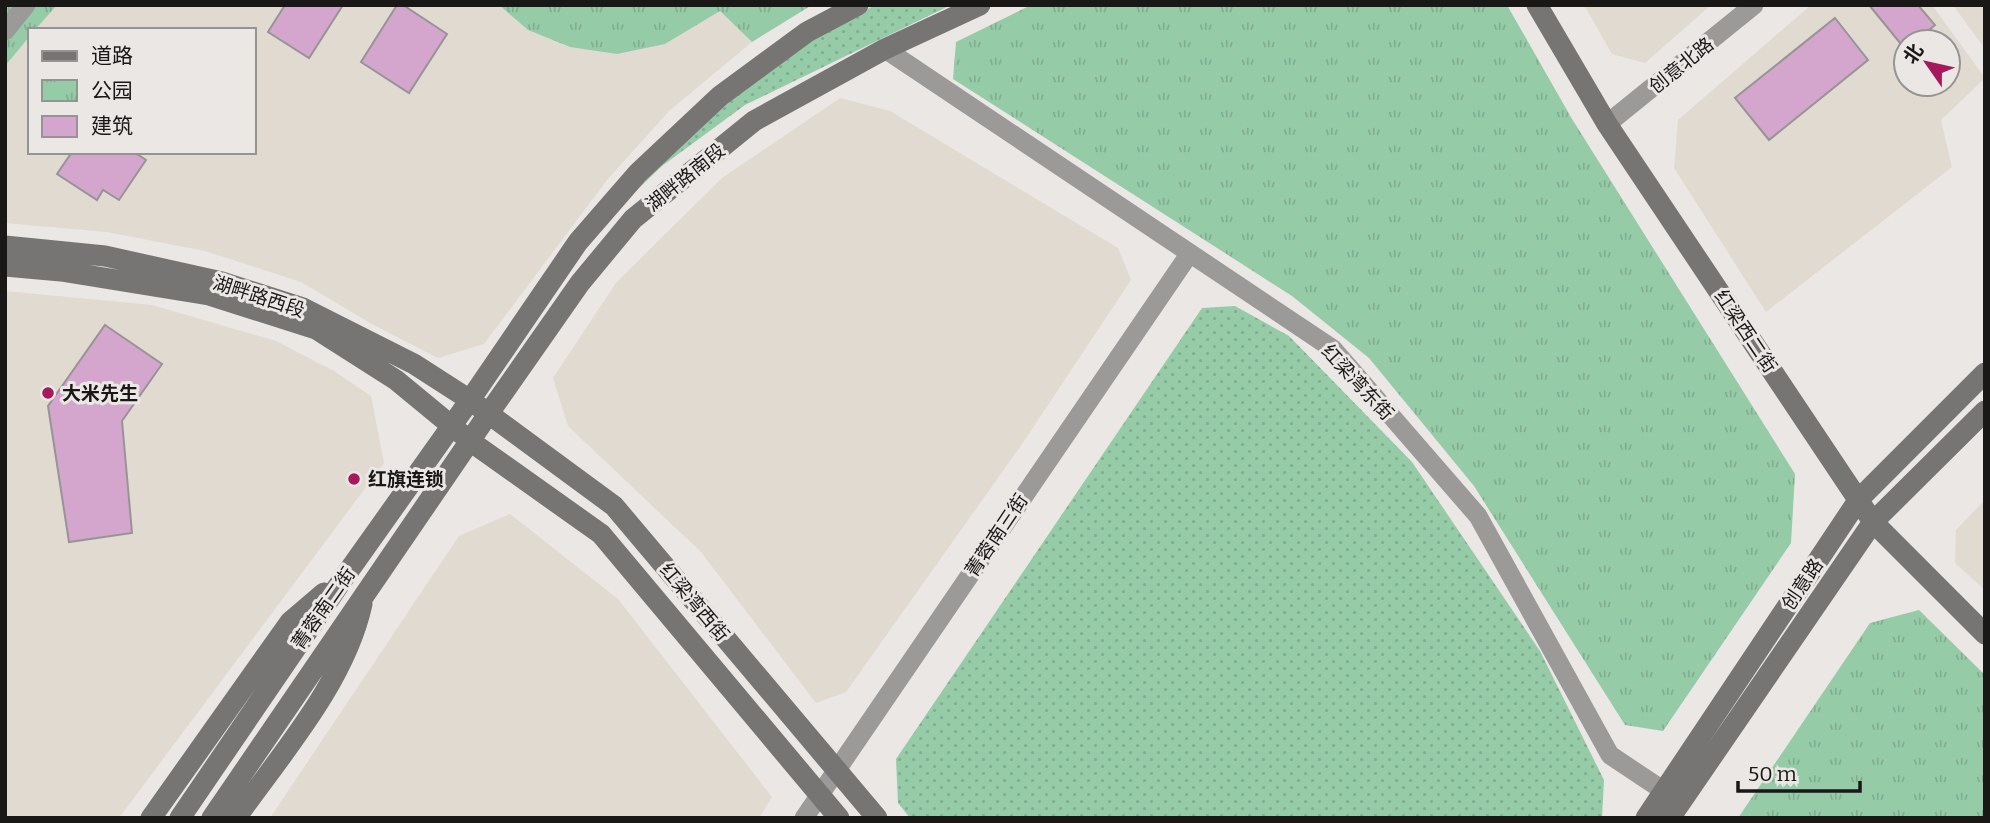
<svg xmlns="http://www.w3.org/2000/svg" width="1990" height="823" font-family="Bitter,'Noto Sans SC',serif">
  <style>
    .built { fill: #e1dad0; fill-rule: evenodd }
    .grass { fill: url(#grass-dots) }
    .park { fill: url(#park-tufts) }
    .building { fill: #d5a6cd; stroke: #979496; stroke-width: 2 }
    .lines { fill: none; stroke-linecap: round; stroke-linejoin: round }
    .street { stroke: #9c9a99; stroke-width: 19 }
    .secondary { stroke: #777574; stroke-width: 21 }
    .poi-dot { fill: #a6195d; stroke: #eae7e4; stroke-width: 2.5 }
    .labels { text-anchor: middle; stroke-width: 6; stroke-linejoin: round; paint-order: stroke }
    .street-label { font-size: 19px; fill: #191817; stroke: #eae7e4 }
    .poi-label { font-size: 19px; font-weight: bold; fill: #191817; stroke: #eae7e4; text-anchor: start }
  </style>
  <defs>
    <pattern id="grass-dots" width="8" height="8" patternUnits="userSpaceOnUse" patternTransform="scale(1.75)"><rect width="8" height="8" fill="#96cba8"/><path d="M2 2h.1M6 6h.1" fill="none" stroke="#81ae90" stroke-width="1.8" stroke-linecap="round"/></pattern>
    <pattern id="park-tufts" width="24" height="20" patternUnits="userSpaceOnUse" patternTransform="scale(1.75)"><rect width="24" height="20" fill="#96cba8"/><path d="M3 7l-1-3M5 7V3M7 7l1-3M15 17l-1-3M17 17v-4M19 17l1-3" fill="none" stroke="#81ae90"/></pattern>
  </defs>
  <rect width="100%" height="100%" fill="#eae7e4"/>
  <path class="built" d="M 57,5 L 499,5 L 528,30 L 570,47 L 665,44 L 720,11 L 752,42 L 669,111 L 607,180 L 484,344 L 438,358 L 372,324 L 301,282 L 205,251 L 107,232 L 5,223 L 5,66 L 30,36 L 30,152 L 254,152 L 254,30 L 35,30 Z
    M 1584,5 L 1711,5 L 1645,63 L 1612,54 Z
    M 1811,5 L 1932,5 L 1985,78 L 1941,120 L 1952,167 L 1766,312 L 1674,168 L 1678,120 ZM 1906,42 L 1948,42 L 1948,84 L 1906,84 Z
    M 1953,5 L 1985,5 L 1985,49 Z
    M 840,98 L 890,111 L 1118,248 L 1131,280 L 1022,444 L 846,692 L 816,703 L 701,552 L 568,426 L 553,378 L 616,283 L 722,178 Z
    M 5,291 L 152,305 L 276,341 L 334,371 L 371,396 L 384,463 L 119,818 L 11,818 L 5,814 Z
    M 1985,500 L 1985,590 L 1955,563 L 1956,530 Z
    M 510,514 L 618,599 L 772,797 L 759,818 L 270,818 L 459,536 Z"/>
  <path class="grass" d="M 875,5 L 951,5 L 745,105 L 662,166 L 595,230 L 658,160 L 725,102 L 804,44 Z
    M 1235,306 L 1289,336 L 1412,462 L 1540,651 L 1604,780 L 1602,818 L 910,818 L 898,803 L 896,759 L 1202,308 Z"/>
  <path class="park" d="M 5,5 L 57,5 L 35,30 L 30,30 L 30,36 L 5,66 Z
    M 499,5 L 812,5 L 752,42 L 720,11 L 665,44 L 617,54 L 570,47 L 528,30 Z
    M 1031,5 L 1507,5 L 1572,119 L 1795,474 L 1791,543 L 1663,731 L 1625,725 L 1474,486 L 1369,358 L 1292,296 L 953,79 L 956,42 Z
    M 1919,610 L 1985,675 L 1985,818 L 1738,818 L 1870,623 Z"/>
  <path class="building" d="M 285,5 L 343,5 L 309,58 L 268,32 Z
    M 397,5 L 403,5 L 447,34 L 409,93 L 361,62 Z
    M 1869,5 L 1918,5 L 1935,25 L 1914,42 L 1906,42 L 1905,49 Z
    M 1835,18 L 1868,60 L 1769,140 L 1735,98 Z
    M 72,152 L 134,152 L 146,160 L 119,200 L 103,190 L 97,200 L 57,174 Z
    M 105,325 L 162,364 L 122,421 L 132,533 L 69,542 L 48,406 Z"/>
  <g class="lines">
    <path class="street" d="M 5,31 L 26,5
      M 885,49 L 1333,349 L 1478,516 L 1610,755 L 1676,799
      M 1607,124 L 1754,5
      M 804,818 L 1190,253"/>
    <path class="secondary" d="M 1537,5 L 1607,124 L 1873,522 L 1985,634
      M 5,246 L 105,256 L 222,282 L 303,308 L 414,364 L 470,400 L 614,506 L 877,818
      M 5,266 L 61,271 L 209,295 L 316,329 L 396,380 L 470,441 L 601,534 L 839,818
      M 151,818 L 290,622 L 324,593
      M 180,818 L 345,576 L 470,400 L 578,242 L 638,173 L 720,96 L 807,32 L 858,5
      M 212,818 L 489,413 L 580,283 L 633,219 L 754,121 L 885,49 L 980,5
      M 236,818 C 282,753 345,682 362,604
      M 1646,818 L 1859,499 L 1985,373
      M 1670,818 L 1873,522 L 1985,411"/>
  </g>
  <g class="poi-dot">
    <circle cx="48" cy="393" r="7"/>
    <circle cx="354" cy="479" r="7"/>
  </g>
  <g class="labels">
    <g class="street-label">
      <text transform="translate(1681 65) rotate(-39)" y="7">创意北路</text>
      <text transform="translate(685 177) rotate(-39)" y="7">湖畔路南段</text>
      <text transform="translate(259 296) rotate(18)" y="7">湖畔路西段</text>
      <text transform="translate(1746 331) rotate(56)" y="7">红梁西二街</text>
      <text transform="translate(1358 382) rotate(47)" y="7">红梁湾东街</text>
      <text transform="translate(996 535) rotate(-56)" y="7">菁蓉南三街</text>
      <text transform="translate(1802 584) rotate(-56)" y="7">创意路</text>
      <text transform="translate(695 602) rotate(50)" y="7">红梁湾西街</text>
      <text transform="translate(323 608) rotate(-55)" y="7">菁蓉南二街</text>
    </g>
    <g class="poi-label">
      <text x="62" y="400">大米先生</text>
      <text x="368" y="486">红旗连锁</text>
    </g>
  </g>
  <rect width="1990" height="823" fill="none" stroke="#191817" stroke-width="14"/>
  <rect x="28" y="28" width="228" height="126" fill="#eae7e4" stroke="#969492" stroke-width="2"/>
  <rect x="42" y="51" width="35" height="10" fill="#777574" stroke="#969492" stroke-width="2"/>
  <text x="91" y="63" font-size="21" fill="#191817">道路</text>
  <rect x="42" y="80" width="35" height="21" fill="url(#park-tufts)" stroke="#969492" stroke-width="2"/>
  <text x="91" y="98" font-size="21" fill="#191817">公园</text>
  <rect x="42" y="116" width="35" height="21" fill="#d5a6cd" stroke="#969492" stroke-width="2"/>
  <text x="91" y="133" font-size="21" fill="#191817">建筑</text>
  <g transform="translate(1927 63) rotate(304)"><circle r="33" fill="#eae7e4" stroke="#969492" stroke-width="2"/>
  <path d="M0-5L12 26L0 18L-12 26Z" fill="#a6195d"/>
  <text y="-10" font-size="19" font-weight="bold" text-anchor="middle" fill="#191817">北</text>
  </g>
  <path d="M1738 781v10h122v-10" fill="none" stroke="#191817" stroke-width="3.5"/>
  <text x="1748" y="781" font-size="21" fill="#191817" stroke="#eae7e4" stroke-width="5" paint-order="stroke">50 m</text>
</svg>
